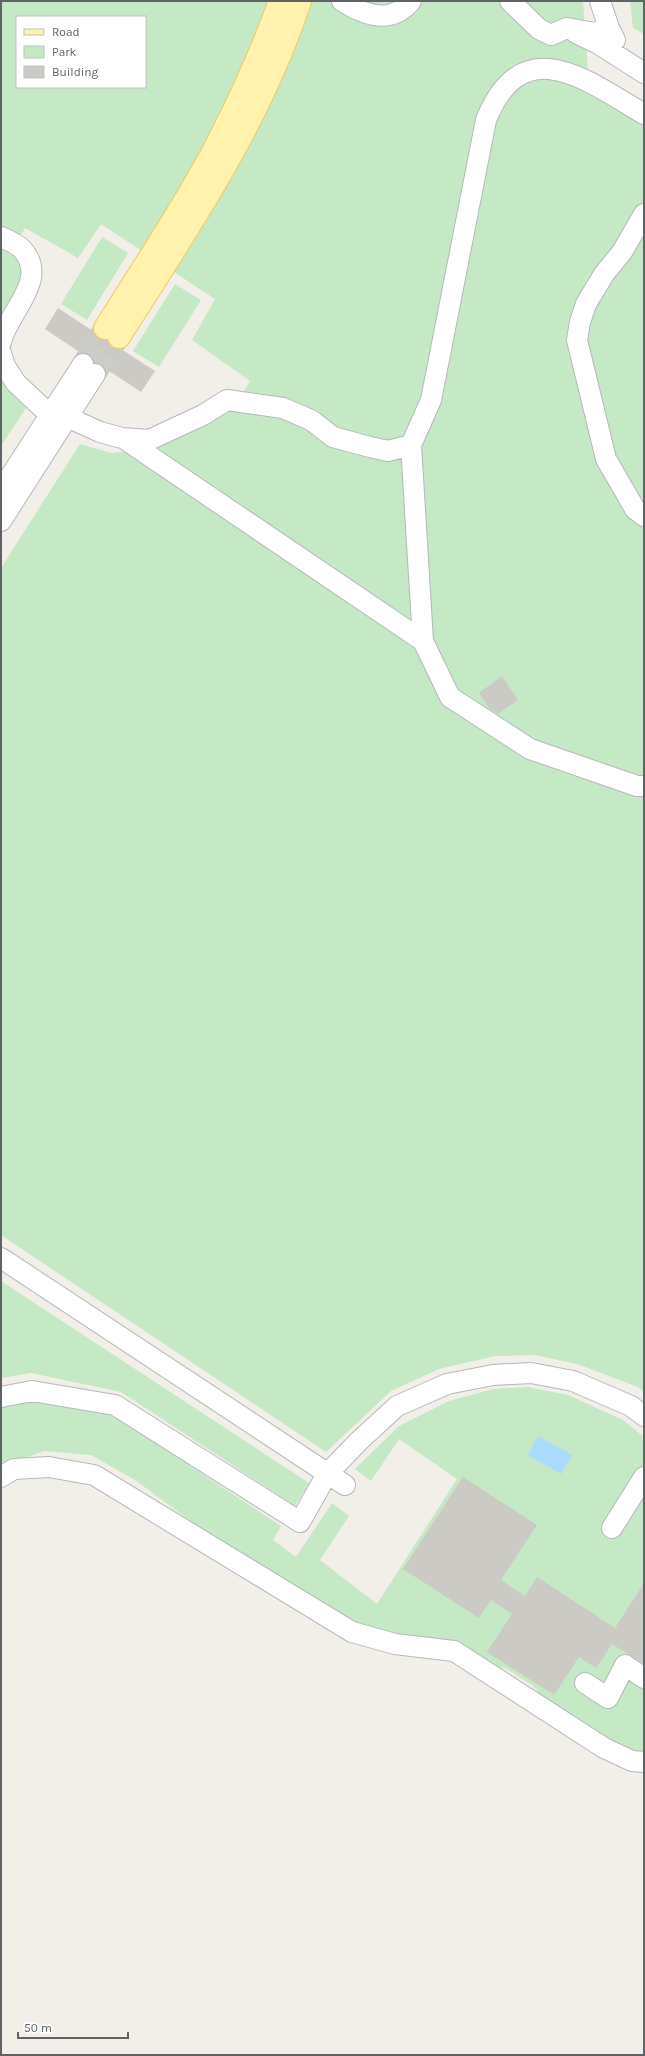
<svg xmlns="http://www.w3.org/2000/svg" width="645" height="2056" font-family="Karla,sans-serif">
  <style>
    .green { fill: #c5e8c5; fill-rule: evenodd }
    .water { fill: #aadaff }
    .building { fill: #cccac5 }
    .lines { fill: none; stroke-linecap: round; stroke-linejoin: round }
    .major-tunnel { stroke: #ccccc8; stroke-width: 22; stroke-dasharray: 22 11; stroke-linecap: butt }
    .minor-casing { stroke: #b5b8bc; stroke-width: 22 }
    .major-casing { stroke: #f2c960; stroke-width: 24 }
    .minor { stroke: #fff; stroke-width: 20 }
    .major { stroke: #fff2af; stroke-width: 22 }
  </style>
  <rect width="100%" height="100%" fill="#f1efe8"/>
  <path class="green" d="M 1,1 L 583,1 L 589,83 L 644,115 L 644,1392 L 638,1387 L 577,1364 L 535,1355 L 495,1356 L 439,1369 L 391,1391 L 326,1452 L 1,1235 L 1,568 L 80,444 L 111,453 L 143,450 L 178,437 L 232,411 L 250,381 L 192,340 L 215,299 L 101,224 L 78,258 L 25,228 L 10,254 L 23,262 L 20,287 L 7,306 L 1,319 ZM 17,17 L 145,17 L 145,87 L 17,87 Z
    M 630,1 L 644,1 L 644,34 L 633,28 Z
    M 102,237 L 128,253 L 87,320 L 61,304 Z
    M 175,284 L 201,300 L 159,367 L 133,351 Z
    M 1,379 L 11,393 L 26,408 L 1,446 Z
    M 1,1281 L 309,1483 L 295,1506 L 121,1392 L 31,1373 L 1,1378 Z
    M 528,1387 L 568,1395 L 623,1420 L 644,1437 L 644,1773 L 614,1762 L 551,1707 L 532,1685 L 505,1668 L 479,1664 L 307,1607 L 135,1480 L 91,1455 L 44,1451 L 1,1467 L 1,1407 L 31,1402 L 112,1414 L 281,1526 L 273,1540 L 296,1557 L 332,1503 L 349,1516 L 320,1560 L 377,1604 L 457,1479 L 399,1439 L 371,1481 L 355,1469 L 399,1426 L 449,1401 L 493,1389 Z"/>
  <path class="water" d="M 538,1436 L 572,1455 L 561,1474 L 528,1455 Z"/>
  <path class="building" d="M 58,308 L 93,331 L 98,338 L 107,340 L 112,347 L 121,349 L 155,371 L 141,392 L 94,361 L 90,355 L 81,353 L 45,329 Z
    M 502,676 L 518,700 L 498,714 L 490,709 L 479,693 Z
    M 463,1477 L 537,1525 L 501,1580 L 525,1596 L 537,1577 L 615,1628 L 644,1583 L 644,1664 L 612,1644 L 596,1668 L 579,1657 L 554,1695 L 487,1652 L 512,1614 L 491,1600 L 479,1618 L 403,1569 Z"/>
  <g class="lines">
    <path class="major-tunnel" d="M 83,364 L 105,328
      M 95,374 L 119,337"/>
    <defs>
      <path id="minor" d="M 342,1 C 364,15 391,25 411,1
        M 510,1 L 539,29 L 551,35 L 567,28 L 595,33 L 609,28
        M 600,1 L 609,28 L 615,40
        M 576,33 L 597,43 L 644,73
        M 644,214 L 622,252 L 604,274 L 586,304 L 580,322 L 577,340 L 606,459 L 635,509 L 644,516
        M 1,237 C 8,240 17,244 22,249 C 50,280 8,311 1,342
        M 1,353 L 5,366 L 16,383 L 50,415 L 67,417 L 100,432 L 122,438 L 149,440 L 203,415 L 227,400 L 283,408 L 311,420 L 333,437 L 370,447 L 388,451 L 411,445 L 431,400 L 486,120 C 523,29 586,80 644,114
        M 123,438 L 423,641
        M 411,445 L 423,641 L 450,697 L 530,749 L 637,786 L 644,786
        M 1,491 L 83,364
        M 1,521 L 95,374
        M 1,1258 L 345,1485
        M 1,1397 L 32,1391 L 115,1405 L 300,1522 L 327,1474 L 359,1441 L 397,1406 L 447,1384 L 493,1375 L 531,1373 L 573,1381 L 631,1406 L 644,1416
        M 1,1477 L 14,1469 L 49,1467 L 94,1475 L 352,1632 L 395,1644 L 454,1651 L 604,1748 L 632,1761 L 644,1762
        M 612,1528 L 644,1477
        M 585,1683 L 608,1698 L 625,1665 L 644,1678"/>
      <path id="major" d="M 105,328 C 144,266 185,205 219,140 C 242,95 263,48 280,1
        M 119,337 C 188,229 260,123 300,1"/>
    </defs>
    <use href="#minor" class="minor-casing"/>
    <use href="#major" class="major-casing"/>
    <use href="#minor" class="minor"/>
    <use href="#major" class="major"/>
  </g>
  <rect width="645" height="2056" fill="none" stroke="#5f6368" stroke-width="4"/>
  <rect x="16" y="16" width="130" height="72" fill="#ffffff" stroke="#bfc1c3"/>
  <rect x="24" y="29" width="20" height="6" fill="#fff2af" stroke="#bfc1c3"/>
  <text x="52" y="36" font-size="12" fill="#5f6368">Road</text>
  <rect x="24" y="46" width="20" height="12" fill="#c5e8c5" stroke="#bfc1c3"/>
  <text x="52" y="56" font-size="12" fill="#5f6368">Park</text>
  <rect x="24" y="66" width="20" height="12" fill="#cccac5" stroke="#bfc1c3"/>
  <text x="52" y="76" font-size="12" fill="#5f6368">Building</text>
  <path d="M18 2032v6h110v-6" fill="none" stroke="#5f6368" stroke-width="2"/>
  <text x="24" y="2032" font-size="12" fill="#5f6368" stroke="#ffffff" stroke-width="3" paint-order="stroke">50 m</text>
</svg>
